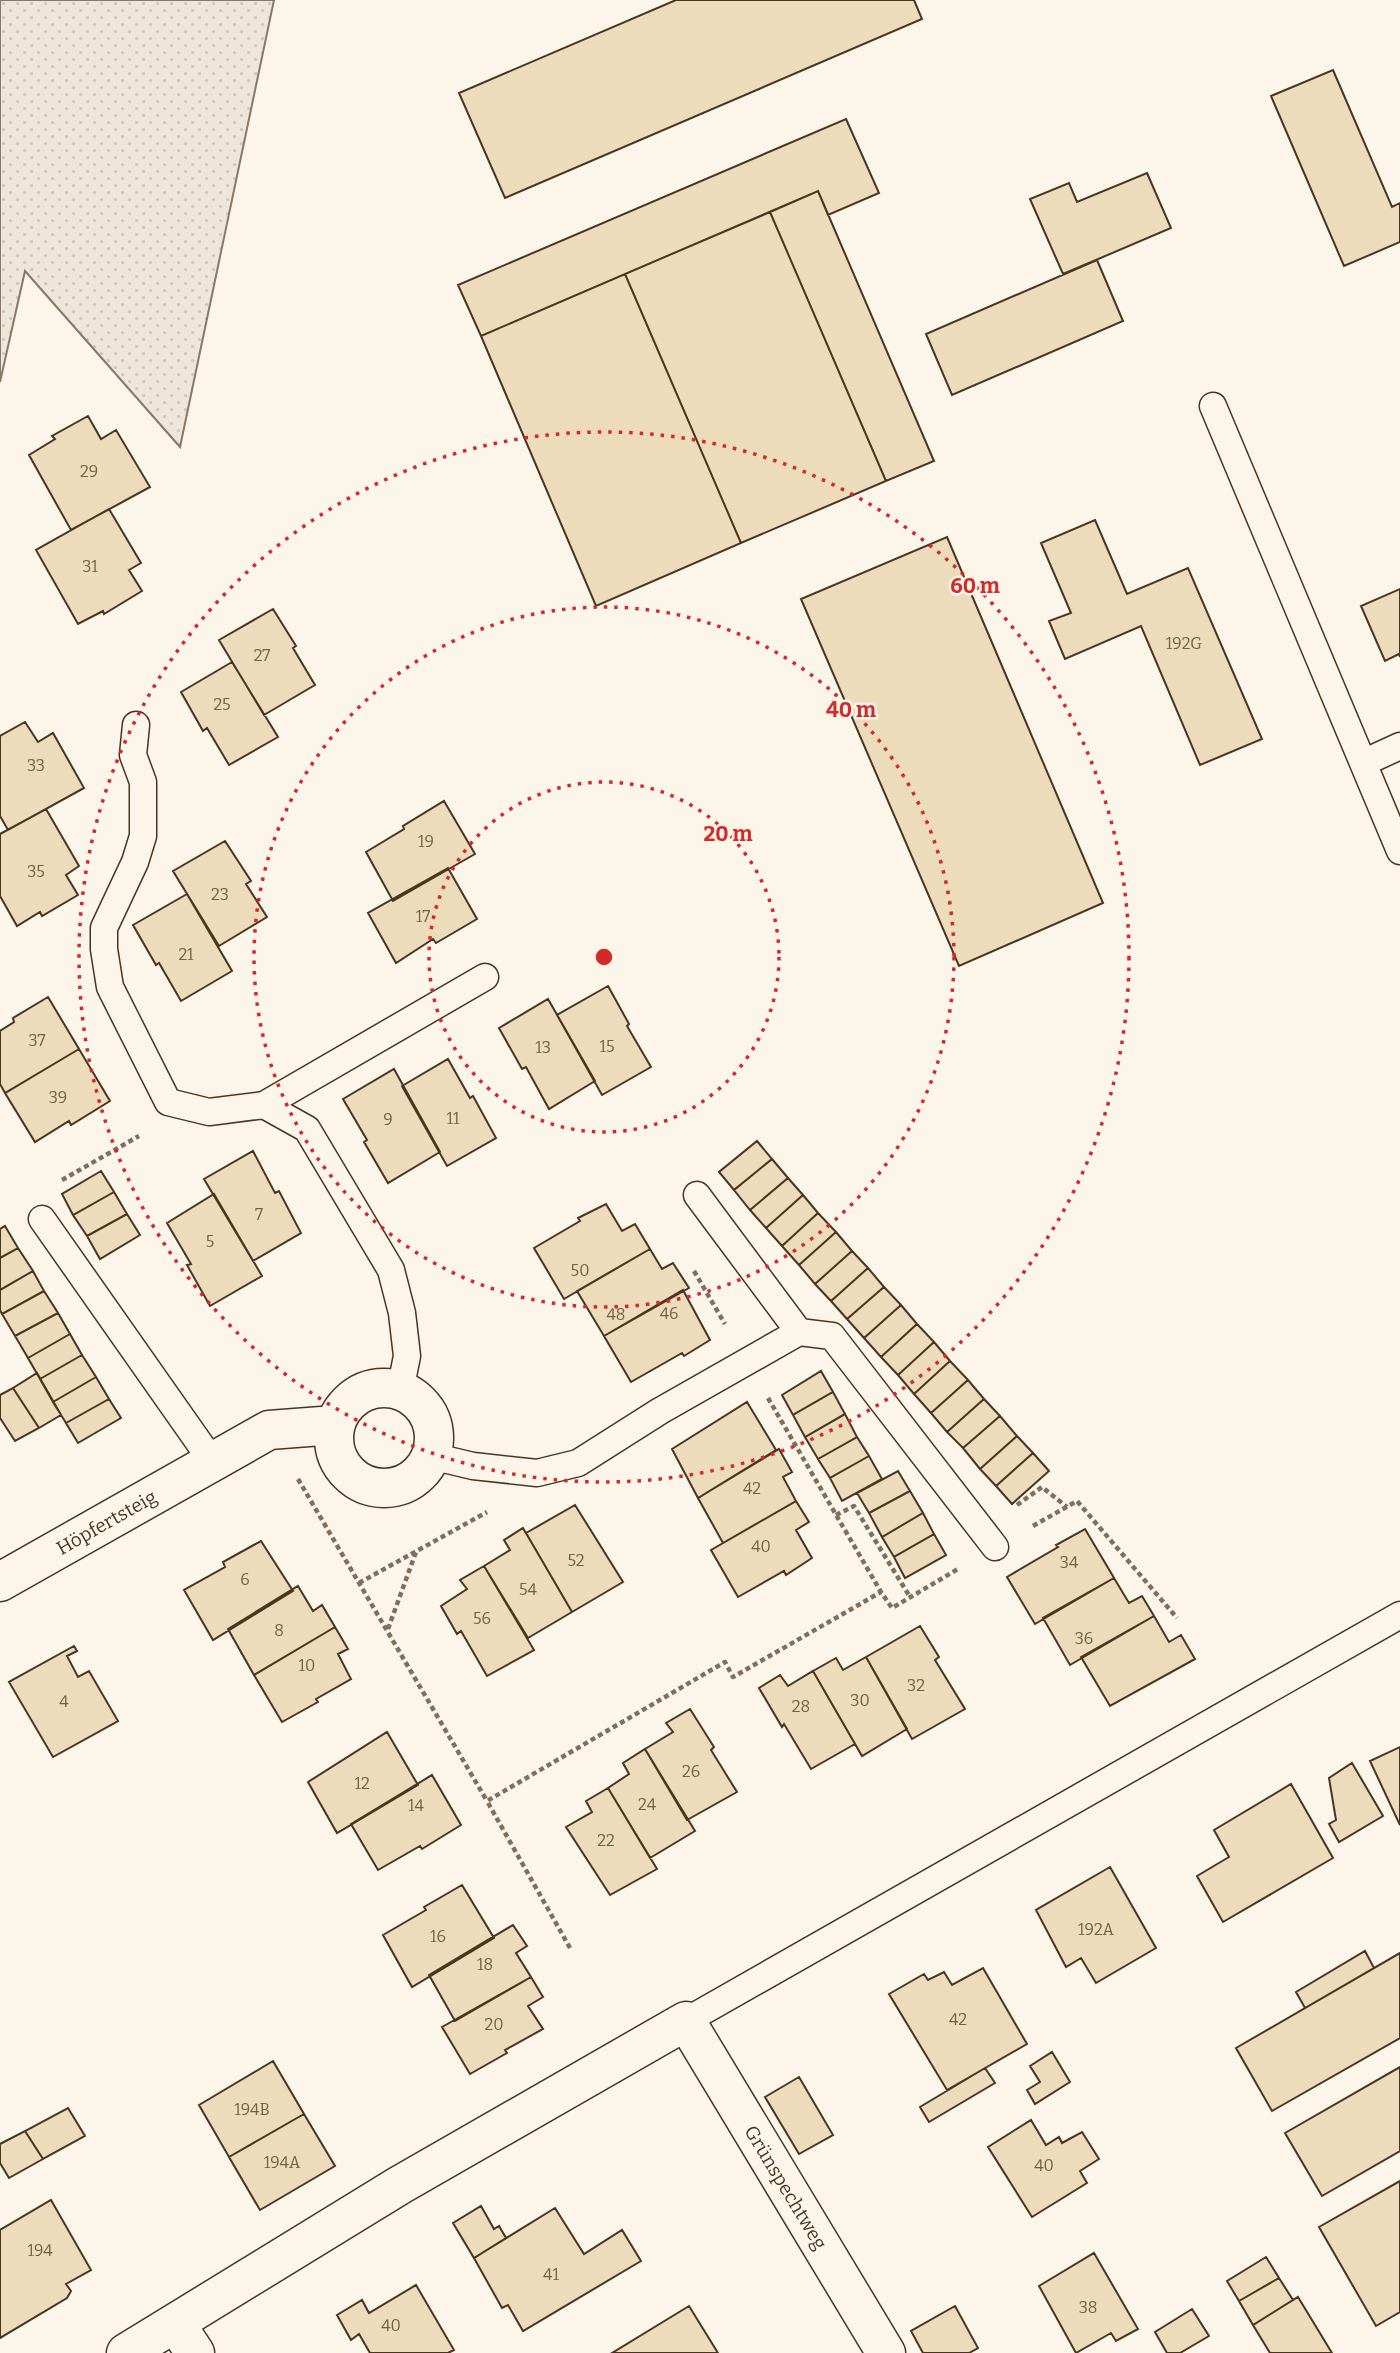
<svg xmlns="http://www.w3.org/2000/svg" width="1400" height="2353" font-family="Bitter,serif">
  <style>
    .grass { fill: url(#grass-dots); stroke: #887966; stroke-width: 2 }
    .building { fill: #ecdcbc; stroke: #4a3520; stroke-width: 2 }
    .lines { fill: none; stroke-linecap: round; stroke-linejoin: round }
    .service-casing { stroke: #4a3520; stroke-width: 29 }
    .minor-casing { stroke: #4a3520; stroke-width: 41 }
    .path { stroke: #7f6f5c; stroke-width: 4.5; stroke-dasharray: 5 3.5; stroke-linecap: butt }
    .service { stroke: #fbf6e9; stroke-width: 26 }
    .minor { stroke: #fbf6e9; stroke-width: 38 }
    .ring { fill: none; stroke: #d62828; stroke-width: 3.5; stroke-dasharray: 3.5 7 }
    .labels { text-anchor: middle; stroke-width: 5; stroke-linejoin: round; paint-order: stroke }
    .number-label { font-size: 16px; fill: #725f47 }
    .street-label { font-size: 19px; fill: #4a3520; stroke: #fbf6e9 }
    .centre { fill: #d62828; stroke: #fbf6e9; stroke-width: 3.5 }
    .ring-label { font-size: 21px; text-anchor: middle; font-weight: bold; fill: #d62828; stroke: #fbf6e9; stroke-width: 5; stroke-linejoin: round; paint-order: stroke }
  </style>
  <defs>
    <pattern id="grass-dots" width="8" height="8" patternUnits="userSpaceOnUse" patternTransform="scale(1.75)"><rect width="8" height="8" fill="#ede6d9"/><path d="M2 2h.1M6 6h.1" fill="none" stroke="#cdc6ba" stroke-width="1.8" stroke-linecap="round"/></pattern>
  </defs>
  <rect width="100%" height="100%" fill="#fbf6e9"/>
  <path class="grass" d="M 0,0 L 274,0 L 180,447 L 25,271 L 0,382 Z"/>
  <path class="building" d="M 676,0 L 914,0 L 922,19 L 505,198 L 459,93 Z
    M 1333,70 L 1392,207 L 1400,203 L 1400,242 L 1344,266 L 1271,96 Z
    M 846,119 L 879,193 L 828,215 L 818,191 L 481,336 L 458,285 Z
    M 1147,173 L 1171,228 L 1063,274 L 1030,199 L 1069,183 L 1077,202 Z
    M 818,191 L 934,461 L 886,481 L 770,212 Z
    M 770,212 L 886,481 L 741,543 L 625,274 Z
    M 1097,260 L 1123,321 L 952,395 L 926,334 Z
    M 625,274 L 741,543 L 596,606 L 481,336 Z
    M 88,416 L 101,439 L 116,430 L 150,487 L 71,530 L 29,455 L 55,439 L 52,436 Z
    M 109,509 L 141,563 L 129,570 L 142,591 L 104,614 L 103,611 L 78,624 L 36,550 Z
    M 1095,520 L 1127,594 L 1188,568 L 1262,739 L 1200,765 L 1141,626 L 1065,659 L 1049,621 L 1071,613 L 1041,543 Z
    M 947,537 L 1103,903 L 959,966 L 801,599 Z
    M 1400,589 L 1400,657 L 1399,654 L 1385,661 L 1361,606 Z
    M 273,609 L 296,646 L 293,648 L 315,685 L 264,715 L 219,640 Z
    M 232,662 L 278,737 L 229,765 L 207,728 L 203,731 L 181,692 Z
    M 25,722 L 38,742 L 53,733 L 84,788 L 8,830 L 0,816 L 0,736 Z
    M 444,801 L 475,854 L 393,901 L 366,852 L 404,829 L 403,826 Z
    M 46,809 L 79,866 L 66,875 L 78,895 L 42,916 L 40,912 L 17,926 L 0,896 L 0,834 Z
    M 225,841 L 251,881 L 246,884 L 267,917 L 219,946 L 173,871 Z
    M 448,868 L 477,919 L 436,943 L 433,939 L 396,963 L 368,913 Z
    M 187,894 L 232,971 L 181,1001 L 159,963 L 156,965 L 133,925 Z
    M 608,986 L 629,1024 L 627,1026 L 651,1067 L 602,1095 L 557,1015 Z
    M 48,997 L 79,1049 L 5,1093 L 0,1084 L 0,1031 L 14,1022 L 13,1018 Z
    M 548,999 L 595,1081 L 549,1109 L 526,1067 L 522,1069 L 499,1028 Z
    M 79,1049 L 110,1101 L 71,1125 L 69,1121 L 35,1142 L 5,1093 Z
    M 448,1059 L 470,1098 L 473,1096 L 496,1138 L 447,1166 L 402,1086 Z
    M 394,1069 L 440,1152 L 388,1183 L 364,1142 L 367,1140 L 343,1099 Z
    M 757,1141 L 772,1159 L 734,1190 L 719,1172 Z
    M 253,1151 L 275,1193 L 279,1191 L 301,1233 L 253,1261 L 204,1179 Z
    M 772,1159 L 788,1178 L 750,1210 L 734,1190 Z
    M 101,1171 L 114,1192 L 73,1215 L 62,1194 Z
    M 788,1178 L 803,1195 L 766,1228 L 750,1210 Z
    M 114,1192 L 127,1214 L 87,1236 L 73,1215 Z
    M 214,1194 L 262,1276 L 210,1306 L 187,1265 L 191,1264 L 167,1223 Z
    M 803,1195 L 818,1213 L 782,1246 L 766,1228 Z
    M 606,1204 L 622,1231 L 635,1224 L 650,1249 L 564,1299 L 534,1248 L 580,1221 L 578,1218 Z
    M 818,1213 L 836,1232 L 799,1265 L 782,1246 Z
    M 127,1214 L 140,1235 L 100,1259 L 87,1236 Z
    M 5,1226 L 18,1248 L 0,1258 L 0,1229 Z
    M 836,1232 L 852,1251 L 815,1284 L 799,1265 Z
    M 18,1248 L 33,1271 L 0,1290 L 0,1258 Z
    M 650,1249 L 662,1269 L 673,1263 L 689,1288 L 604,1336 L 577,1291 Z
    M 852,1251 L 868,1268 L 831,1301 L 815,1284 Z
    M 868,1268 L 884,1287 L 847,1319 L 831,1301 Z
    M 33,1271 L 44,1291 L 2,1314 L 0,1310 L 0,1290 Z
    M 884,1287 L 901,1305 L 864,1338 L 847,1319 Z
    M 683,1290 L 710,1340 L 684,1356 L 682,1353 L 631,1382 L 604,1336 Z
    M 44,1291 L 58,1313 L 15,1336 L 2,1314 Z
    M 901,1305 L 917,1324 L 881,1357 L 864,1338 Z
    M 58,1313 L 70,1334 L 28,1358 L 15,1336 Z
    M 917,1324 L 934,1342 L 898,1375 L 881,1357 Z
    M 70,1334 L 82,1355 L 40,1379 L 28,1358 Z
    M 934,1342 L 950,1361 L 914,1394 L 898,1375 Z
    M 82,1355 L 96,1377 L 53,1402 L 40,1379 Z
    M 950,1361 L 968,1380 L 931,1413 L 914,1394 Z
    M 821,1371 L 833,1392 L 793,1415 L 782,1395 Z
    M 37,1373 L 61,1415 L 39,1428 L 13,1388 Z
    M 96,1377 L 109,1399 L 66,1423 L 53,1402 Z
    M 968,1380 L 984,1399 L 947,1432 L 931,1413 Z
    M 13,1388 L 39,1428 L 15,1441 L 0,1418 L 0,1395 Z
    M 833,1392 L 845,1414 L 805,1437 L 793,1415 Z
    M 109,1399 L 121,1418 L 78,1443 L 66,1423 Z
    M 984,1399 L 1000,1416 L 963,1448 L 947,1432 Z
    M 747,1402 L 776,1450 L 698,1498 L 672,1449 Z
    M 845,1414 L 857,1437 L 818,1459 L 805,1437 Z
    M 1000,1416 L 1017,1436 L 980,1469 L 963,1448 Z
    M 1017,1436 L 1033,1453 L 996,1486 L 980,1469 Z
    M 857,1437 L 869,1456 L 830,1478 L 818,1459 Z
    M 779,1449 L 792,1472 L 783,1477 L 796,1501 L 723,1543 L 698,1498 Z
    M 1033,1453 L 1049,1471 L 1012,1504 L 996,1486 Z
    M 869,1456 L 882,1479 L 842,1501 L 830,1478 Z
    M 898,1471 L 910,1491 L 869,1513 L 857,1493 Z
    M 910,1491 L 923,1513 L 882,1537 L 869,1513 Z
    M 796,1501 L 809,1522 L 796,1530 L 812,1558 L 786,1575 L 784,1571 L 738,1597 L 711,1550 Z
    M 575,1505 L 623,1582 L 572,1612 L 526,1533 Z
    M 923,1513 L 934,1534 L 894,1557 L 882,1537 Z
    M 523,1528 L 572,1612 L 528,1638 L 484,1566 L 510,1550 L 504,1540 Z
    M 1085,1529 L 1114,1578 L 1035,1624 L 1007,1577 L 1058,1547 L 1056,1545 Z
    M 934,1534 L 946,1555 L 905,1578 L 894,1557 Z
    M 261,1541 L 293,1591 L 213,1640 L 184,1590 L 225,1567 L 223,1562 Z
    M 484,1566 L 534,1650 L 487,1676 L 461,1631 L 457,1634 L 441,1606 L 467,1589 L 460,1580 Z
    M 1114,1578 L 1129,1603 L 1142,1596 L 1154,1616 L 1070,1665 L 1043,1618 Z
    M 298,1586 L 313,1611 L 322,1605 L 335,1627 L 254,1675 L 228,1629 Z
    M 1154,1616 L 1169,1642 L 1181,1635 L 1195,1659 L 1110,1706 L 1081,1657 Z
    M 920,1626 L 939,1657 L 935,1660 L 965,1709 L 912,1739 L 866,1657 Z
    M 335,1627 L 348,1649 L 338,1654 L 351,1679 L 316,1699 L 318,1702 L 282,1722 L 254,1675 Z
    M 74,1646 L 77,1651 L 67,1656 L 78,1677 L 89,1671 L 118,1721 L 53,1757 L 9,1682 Z
    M 866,1657 L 907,1729 L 862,1756 L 813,1671 L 836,1658 L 843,1670 Z
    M 813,1671 L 855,1744 L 811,1769 L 784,1724 L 782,1727 L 759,1688 L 780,1675 L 788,1686 Z
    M 690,1709 L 714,1747 L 711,1750 L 737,1792 L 687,1820 L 645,1749 L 673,1732 L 666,1723 Z
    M 387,1732 L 418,1785 L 337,1833 L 308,1782 Z
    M 1400,1747 L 1400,1825 L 1370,1761 Z
    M 645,1749 L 695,1831 L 650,1858 L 608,1788 L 629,1774 L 623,1763 Z
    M 1352,1763 L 1383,1816 L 1339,1842 L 1329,1824 L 1336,1820 L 1329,1778 Z
    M 432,1775 L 461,1825 L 422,1849 L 420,1846 L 378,1870 L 351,1824 Z
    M 1291,1784 L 1333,1858 L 1223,1922 L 1197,1876 L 1229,1857 L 1214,1830 Z
    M 608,1788 L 657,1869 L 610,1895 L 566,1827 L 592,1812 L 586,1801 Z
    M 1110,1867 L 1156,1948 L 1096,1983 L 1081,1958 L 1066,1967 L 1036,1910 Z
    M 462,1885 L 494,1938 L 412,1987 L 383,1935 L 426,1910 L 424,1907 Z
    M 513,1925 L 527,1946 L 516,1953 L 531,1977 L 455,2021 L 429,1975 Z
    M 1365,1951 L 1374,1968 L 1305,2008 L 1296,1992 Z
    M 1400,1953 L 1400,2038 L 1272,2111 L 1236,2048 Z
    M 983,1968 L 1027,2044 L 947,2090 L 889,1994 L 924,1974 L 928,1980 L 944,1972 L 952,1985 Z
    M 531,1977 L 543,1997 L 528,2006 L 543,2029 L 505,2050 L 507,2053 L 470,2074 L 442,2027 Z
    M 1052,2052 L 1070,2082 L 1035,2104 L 1027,2090 L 1040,2082 L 1030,2066 Z
    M 273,2061 L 304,2114 L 229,2157 L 199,2105 Z
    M 1400,2067 L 1400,2151 L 1322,2196 L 1285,2133 Z
    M 985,2068 L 995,2083 L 929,2122 L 920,2107 Z
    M 799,2077 L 833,2135 L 799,2154 L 765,2097 Z
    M 68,2108 L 85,2136 L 43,2159 L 25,2131 Z
    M 304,2114 L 335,2166 L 260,2210 L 229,2157 Z
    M 1031,2120 L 1046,2145 L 1059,2137 L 1062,2143 L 1082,2132 L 1099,2159 L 1080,2171 L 1087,2183 L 1032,2217 L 988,2147 Z
    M 25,2131 L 43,2159 L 9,2178 L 0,2163 L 0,2144 Z
    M 1400,2181 L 1400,2312 L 1376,2326 L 1319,2227 Z
    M 51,2200 L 91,2270 L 66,2284 L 71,2291 L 67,2298 L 0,2338 L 0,2230 Z
    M 481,2206 L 494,2229 L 499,2226 L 506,2238 L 474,2258 L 453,2223 Z
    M 555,2208 L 584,2254 L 622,2230 L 641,2261 L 523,2331 L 508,2305 L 502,2308 L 474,2258 Z
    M 1094,2253 L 1138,2329 L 1116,2341 L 1111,2333 L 1076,2353 L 1039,2286 Z
    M 1266,2257 L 1279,2278 L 1239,2301 L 1227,2281 Z
    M 1279,2278 L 1293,2300 L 1253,2325 L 1239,2301 Z
    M 416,2285 L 454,2350 L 448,2353 L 370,2353 L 359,2334 L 351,2340 L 337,2315 L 362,2300 L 369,2313 Z
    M 1298,2297 L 1332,2353 L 1270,2353 L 1253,2325 Z
    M 689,2306 L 718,2353 L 612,2353 Z
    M 955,2306 L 978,2348 L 969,2353 L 923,2353 L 911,2331 Z
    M 1192,2309 L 1209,2336 L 1180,2353 L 1167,2353 L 1155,2332 Z"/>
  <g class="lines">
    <defs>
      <path id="service" d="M 1213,406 L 1400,851
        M 136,725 L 133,755 L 143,782 L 143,836 L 135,862 L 104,928 L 104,949 L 110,987 L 168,1102 L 209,1112 L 264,1105 L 307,1129 L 391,1270 L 402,1313 L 407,1356 L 400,1391
        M 1363,763 L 1400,746
        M 264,1105 L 485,977
        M 697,1195 L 799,1332
        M 42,1219 L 212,1461
        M 431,1456 L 473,1466 L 537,1473 L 578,1463 L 660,1411 L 799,1332 L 832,1336 L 995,1547
        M 686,2021 L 1400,1615"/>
      <g id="minor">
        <circle cx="384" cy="1438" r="50"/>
        <path id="s1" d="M 0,1582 L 269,1430 L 335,1425"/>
        <path d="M 176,2324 L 195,2353"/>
        <path id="s2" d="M 126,2353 L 400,2185 L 686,2021 L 886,2353"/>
      </g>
    </defs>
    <use href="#service" class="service-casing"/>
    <use href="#minor" class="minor-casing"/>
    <path class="path" d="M 62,1180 L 139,1136
      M 694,1271 L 725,1324
      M 768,1398 L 881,1592 L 892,1608 L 958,1569
      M 298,1479 L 487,1801
      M 1017,1505 L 1042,1487 L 1067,1507
      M 836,1515 L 854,1506 L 910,1597
      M 1033,1526 L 1077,1501 L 1177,1618
      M 359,1583 L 487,1512
      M 388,1629 L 416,1552
      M 570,1948 L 487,1801 L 725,1662 L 733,1677 L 881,1592"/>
    <use href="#service" class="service"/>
    <use href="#minor" class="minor"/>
  </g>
  <g class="ring">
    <circle cx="604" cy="957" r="175"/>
    <circle cx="604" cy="957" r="350"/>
    <circle cx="604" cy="957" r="525"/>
  </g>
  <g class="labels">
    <g class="number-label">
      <text x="89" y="477">29</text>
      <text x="90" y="572">31</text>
      <text x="1184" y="649">192G</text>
      <text x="262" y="661">27</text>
      <text x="222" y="710">25</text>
      <text x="36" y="771">33</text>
      <text x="426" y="847">19</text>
      <text x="36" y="877">35</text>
      <text x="220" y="900">23</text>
      <text x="423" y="922">17</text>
      <text x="186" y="960">21</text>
      <text x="37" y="1046">37</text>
      <text x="607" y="1052">15</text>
      <text x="543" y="1053">13</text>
      <text x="58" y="1103">39</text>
      <text x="453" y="1124">11</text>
      <text x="388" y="1125">9</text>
      <text x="259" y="1220">7</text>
      <text x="210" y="1247">5</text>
      <text x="580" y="1276">50</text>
      <text x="669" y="1319">46</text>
      <text x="616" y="1320">48</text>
      <text x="752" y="1494">42</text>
      <text x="761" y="1552">40</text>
      <text x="576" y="1566">52</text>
      <text x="1069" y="1568">34</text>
      <text x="245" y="1585">6</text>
      <text x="528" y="1595">54</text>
      <text x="482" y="1624">56</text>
      <text x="279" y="1636">8</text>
      <text x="1084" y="1644">36</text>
      <text x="307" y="1671">10</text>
      <text x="916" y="1691">32</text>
      <text x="860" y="1706">30</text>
      <text x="64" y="1707">4</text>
      <text x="801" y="1712">28</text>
      <text x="691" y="1777">26</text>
      <text x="362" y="1789">12</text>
      <text x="647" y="1810">24</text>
      <text x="416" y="1811">14</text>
      <text x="606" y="1846">22</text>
      <text x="1096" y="1935">192A</text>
      <text x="438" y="1942">16</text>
      <text x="485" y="1970">18</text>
      <text x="958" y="2025">42</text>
      <text x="494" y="2030">20</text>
      <text x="252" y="2115">194B</text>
      <text x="282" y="2168">194A</text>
      <text x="1044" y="2171">40</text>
      <text x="40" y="2256">194</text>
      <text x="551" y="2280">41</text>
      <text x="1088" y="2313">38</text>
      <text x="391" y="2331">40</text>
    </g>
    <g class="street-label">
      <text dy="7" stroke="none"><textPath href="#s1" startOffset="122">Höpfertsteig</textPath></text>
      <text dy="7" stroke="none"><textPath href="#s2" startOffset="845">Grünspechtweg</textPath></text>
    </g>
  </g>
  <circle cx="604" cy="957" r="10" class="centre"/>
  <g class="ring-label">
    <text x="975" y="593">60 m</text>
    <text x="851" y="717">40 m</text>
    <text x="728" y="841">20 m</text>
  </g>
</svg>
